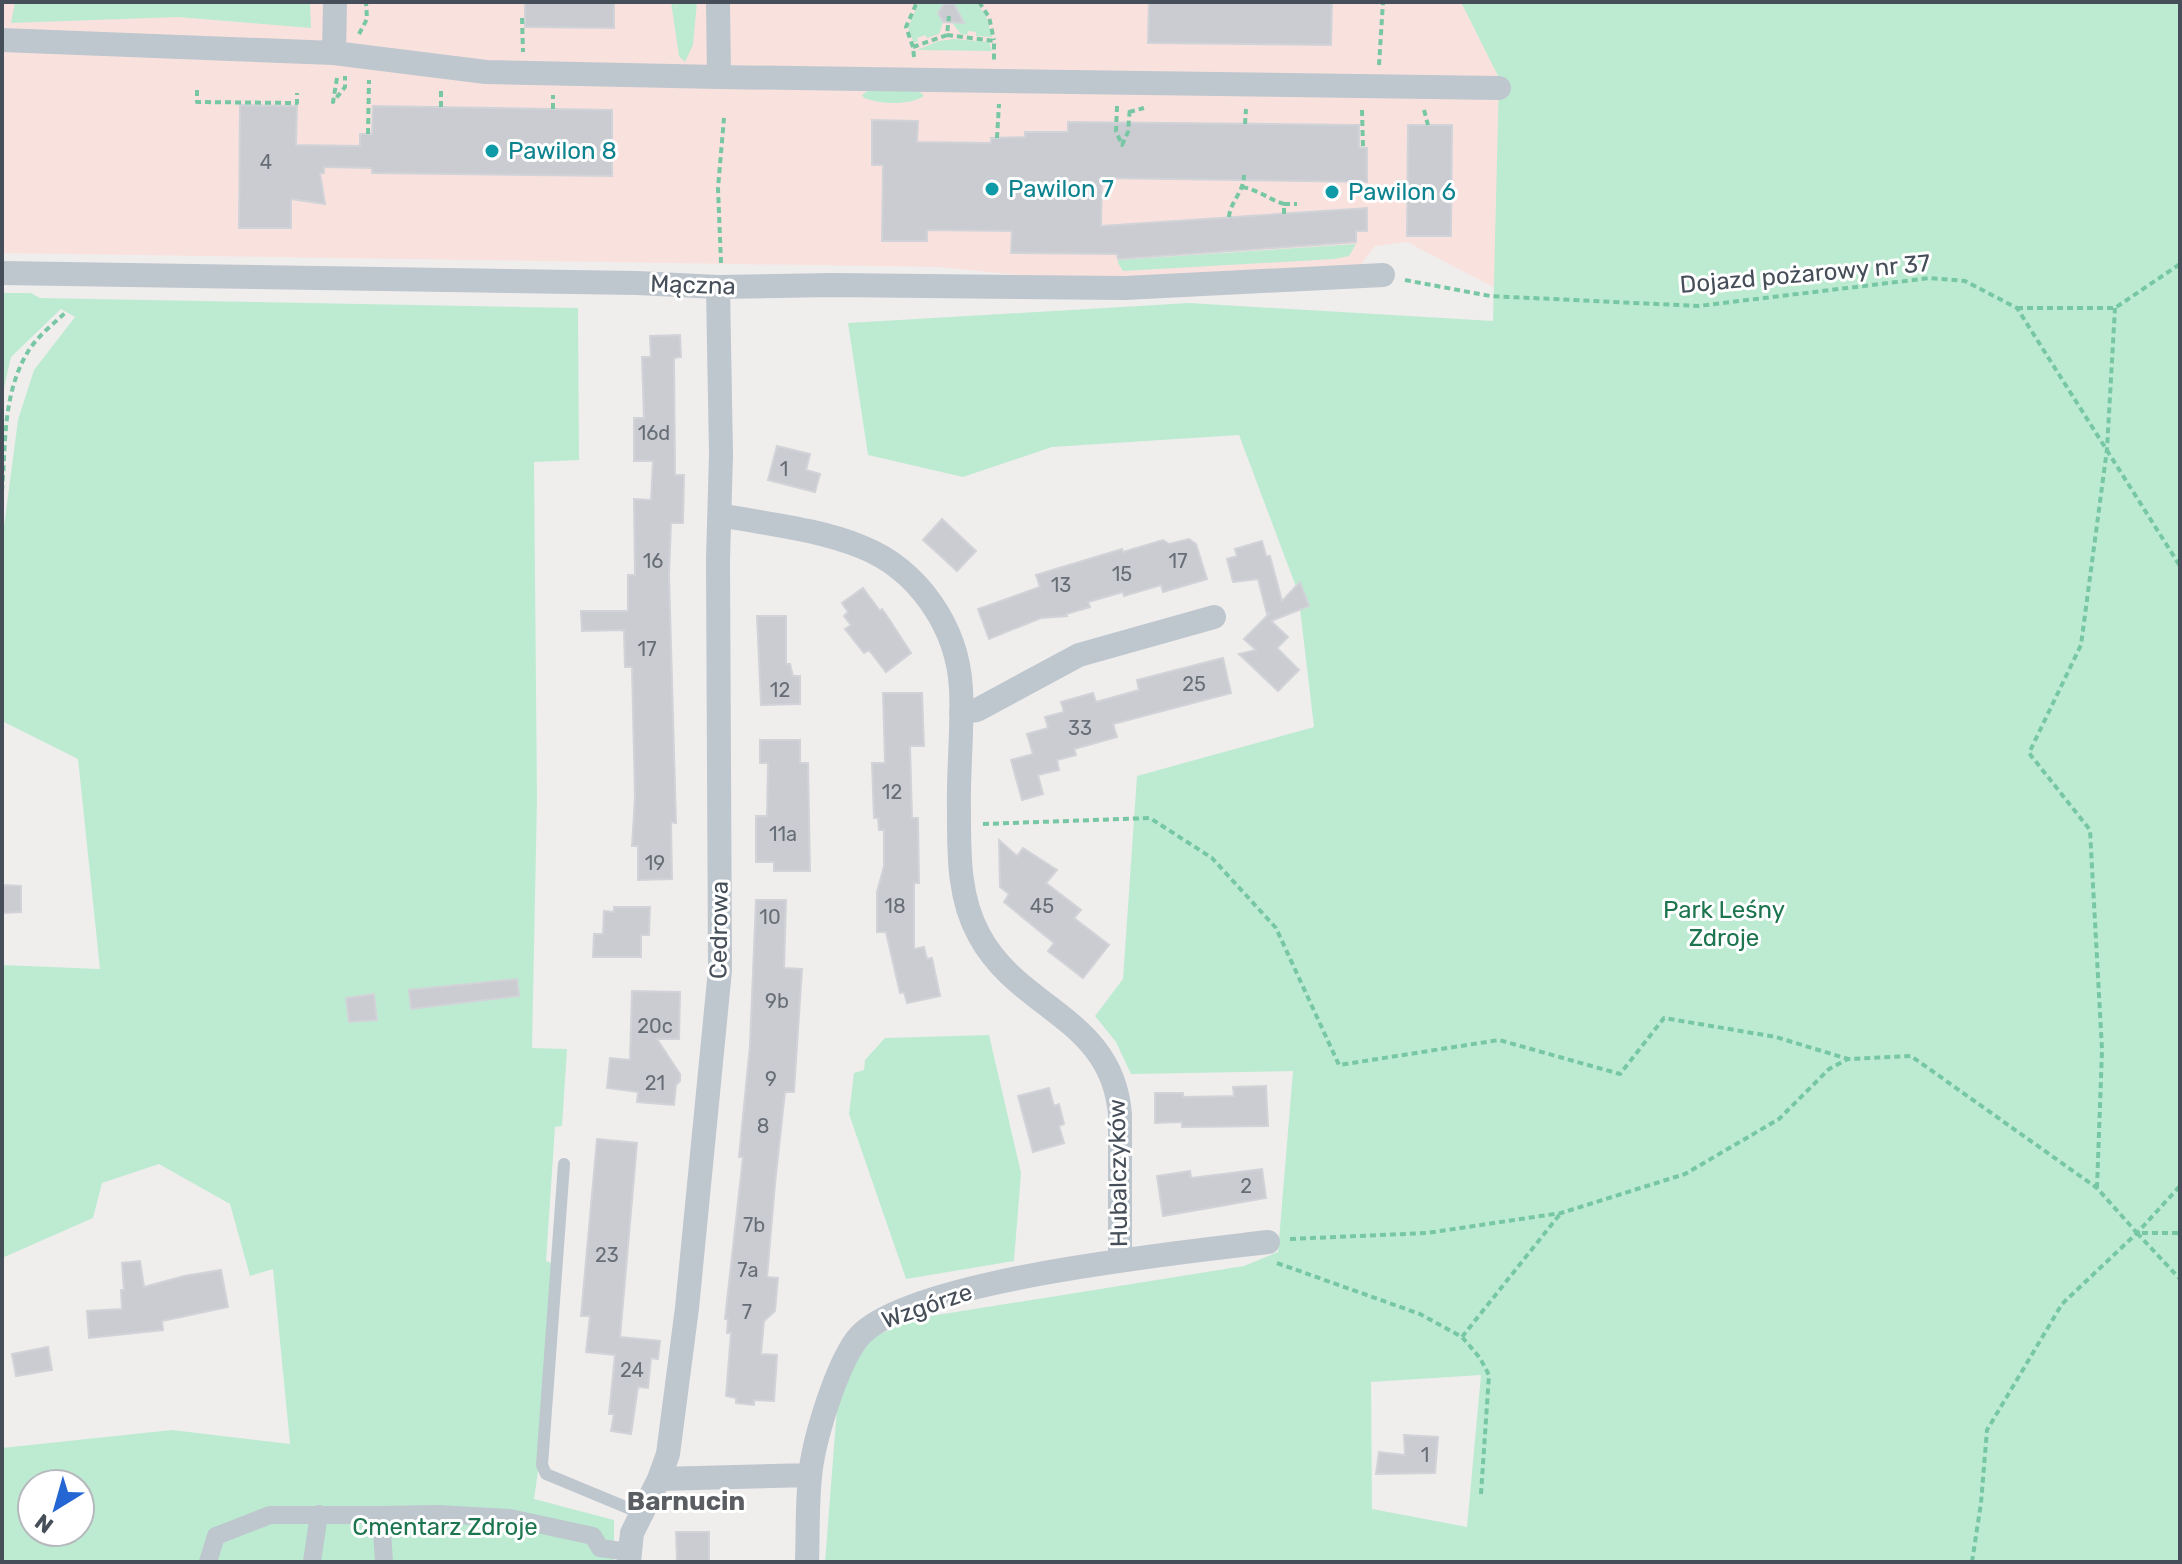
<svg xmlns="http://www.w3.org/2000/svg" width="2182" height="1564" font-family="Rubik,sans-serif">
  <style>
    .medical { fill: #f9e2de }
    .green { fill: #bdebd2; fill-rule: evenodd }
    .building { fill: #caccd1; stroke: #d1d3d8; stroke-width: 2 }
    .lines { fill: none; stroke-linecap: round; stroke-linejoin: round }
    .path { stroke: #77c7a4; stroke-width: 4; stroke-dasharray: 6 4; stroke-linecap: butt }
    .service { stroke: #bec6ce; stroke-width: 12 }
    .pedestrian { stroke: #bec6ce; stroke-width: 18 }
    .minor { stroke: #bec6ce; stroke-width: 24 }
    .culture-dot { fill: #0f9aa8; stroke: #fff; stroke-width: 3 }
    .labels { text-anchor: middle; stroke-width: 6; stroke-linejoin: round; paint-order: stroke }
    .number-label { font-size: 20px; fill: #676e77 }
    .culture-label { font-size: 24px; fill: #0d838f; stroke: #fff; text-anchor: start }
    .street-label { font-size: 24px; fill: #464f59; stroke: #fff }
    .park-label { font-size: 24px; fill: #1c754e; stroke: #fff }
    .neighbourhood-label { font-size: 26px; font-weight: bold; fill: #5a5d61; stroke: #fff }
  </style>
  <rect width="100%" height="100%" fill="#f0eded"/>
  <path class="medical" d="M 2,2 L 1475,2 L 1474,29 L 1500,70 L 1495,288 L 1407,242 L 1375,246 L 1359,267 L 1087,282 L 938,267 L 2,253 Z"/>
  <path class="green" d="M 15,2 L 310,2 L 311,28 L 178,17 L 11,23 Z
    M 671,2 L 675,2 L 676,9 L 676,2 L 697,2 L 693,45 L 685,62 L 679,56 Z
    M 919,2 L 976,2 L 986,16 L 992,37 L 976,36 L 976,32 L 968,31 L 967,35 L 961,34 L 953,24 L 959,15 L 943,5 L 938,13 L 943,23 L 939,34 L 927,38 L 925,35 L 917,38 L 918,41 L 914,43 L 908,28 Z
    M 1461,2 L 2180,2 L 2180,1562 L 825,1562 L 838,1396 L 866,1341 L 912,1319 L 1244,1266 L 1278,1252 L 1293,1071 L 1131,1074 L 1116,1042 L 1095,1016 L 1123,979 L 1137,776 L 1314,727 L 1298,592 L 1239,435 L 1052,447 L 963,477 L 868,455 L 848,323 L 1189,303 L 1493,321 L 1499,78 ZM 1481,1375 L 1467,1527 L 1372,1509 L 1371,1382 Z
    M 954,39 L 989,42 L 992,51 L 917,50 L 939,41 Z
    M 870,89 L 919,91 L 924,96 C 908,106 881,104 864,98 L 862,95 Z
    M 1356,244 L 1349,256 L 1334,259 L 1123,271 L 1118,263 L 1118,260 Z
    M 2,293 L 31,293 L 40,298 L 578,308 L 579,460 L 534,462 L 537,799 L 532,1048 L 567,1049 L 562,1126 L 555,1127 L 546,1261 L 552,1263 L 540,1458 L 534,1499 L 614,1520 L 614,1562 L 2,1562 L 2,1448 L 172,1430 L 290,1444 L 273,1269 L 250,1276 L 230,1204 L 159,1164 L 102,1183 L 93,1218 L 2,1258 L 2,965 L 100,969 L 78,759 L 2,721 L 2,542 L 18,420 L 34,370 L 75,317 L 61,309 L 11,357 L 2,397 ZM 32,1484 L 80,1484 L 80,1532 L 32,1532 Z
    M 989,1035 L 1021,1173 L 1014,1261 L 906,1279 L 849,1114 L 854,1073 L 864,1070 L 865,1060 L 885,1038 Z"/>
  <path class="building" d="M 525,2 L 614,2 L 614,28 L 525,27 Z
    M 1149,2 L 1332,2 L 1331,45 L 1148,43 Z
    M 944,4 L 954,4 L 964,23 L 943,22 L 938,13 Z
    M 240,105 L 297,106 L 296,145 L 360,146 L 360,134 L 372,134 L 373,106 L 612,110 L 612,176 L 372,173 L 372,168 L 324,167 L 324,173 L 320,173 L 325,204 L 291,199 L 291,228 L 239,228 Z
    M 872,120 L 918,121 L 917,142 L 991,143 L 991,138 L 1025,137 L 1025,132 L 1068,132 L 1068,122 L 1359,125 L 1359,147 L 1367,148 L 1367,182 L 1102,178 L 1101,226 L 1367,208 L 1367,231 L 1356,231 L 1356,242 L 1118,259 L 1117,254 L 1011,253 L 1012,231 L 927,230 L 927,241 L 882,241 L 883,165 L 872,165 Z
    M 1408,125 L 1452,125 L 1451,236 L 1407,236 Z
    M 680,335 L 681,357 L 674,358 L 675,475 L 684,475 L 683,523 L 671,523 L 669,575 L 676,823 L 671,822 L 672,879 L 638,880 L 638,846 L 632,846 L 635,797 L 632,667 L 625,667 L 624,630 L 582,631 L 581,611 L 628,611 L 628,575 L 635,575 L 634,499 L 651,500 L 653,461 L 634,461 L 634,418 L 644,418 L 642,357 L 651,357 L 650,336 Z
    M 777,446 L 810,454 L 806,470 L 820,474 L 815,492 L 768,480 Z
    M 942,519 L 976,551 L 957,571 L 923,540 Z
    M 1189,539 L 1196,544 L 1207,579 L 1163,592 L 1161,585 L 1124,596 L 1123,592 L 1088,602 L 1090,607 L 1066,614 L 1067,616 L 1041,618 L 989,639 L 978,609 L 1040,587 L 1036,575 L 1122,549 L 1123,552 L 1163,540 L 1169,544 Z
    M 1262,541 L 1266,556 L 1270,556 L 1282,601 L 1300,582 L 1309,606 L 1271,621 L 1288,637 L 1277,648 L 1299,670 L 1278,691 L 1239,654 L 1256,650 L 1244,639 L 1270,613 L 1267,614 L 1258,579 L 1233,582 L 1227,559 L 1237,556 L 1235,549 Z
    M 863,588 L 880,611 L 882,609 L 889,619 L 911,653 L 886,672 L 869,650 L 864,653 L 845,629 L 851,625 L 844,616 L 848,612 L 842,603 Z
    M 757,616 L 786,616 L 786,664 L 790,664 L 793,676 L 800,676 L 800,704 L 761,705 Z
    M 1223,658 L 1231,693 L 1113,724 L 1117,737 L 1074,749 L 1076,755 L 1057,760 L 1059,770 L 1038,775 L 1043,794 L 1022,800 L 1011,760 L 1033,754 L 1027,734 L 1048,728 L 1045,717 L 1064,712 L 1061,702 L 1093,693 L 1096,702 L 1139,690 L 1137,680 Z
    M 883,693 L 922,693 L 924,746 L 910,746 L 912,818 L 918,818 L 919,883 L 914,883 L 914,949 L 924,947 L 927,959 L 932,958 L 940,996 L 907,1003 L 904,992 L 900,993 L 886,932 L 877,932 L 877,892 L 884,866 L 884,830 L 879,830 L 878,818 L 874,818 L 872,763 L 885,763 Z
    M 760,740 L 800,740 L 800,763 L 808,763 L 810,871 L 774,871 L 774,862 L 756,862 L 756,816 L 767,816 L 768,763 L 760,763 Z
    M 999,840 L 1017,856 L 1023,848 L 1057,870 L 1046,883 L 1081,910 L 1074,918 L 1109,945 L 1083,978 L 1048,951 L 1054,943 L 1004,902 L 1009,894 L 1000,887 Z
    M 2,885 L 21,886 L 21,912 L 2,913 Z
    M 756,900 L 786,900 L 784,968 L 802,969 L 794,1092 L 785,1092 L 775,1184 L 767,1277 L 778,1278 L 775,1311 L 764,1321 L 761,1354 L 777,1355 L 774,1401 L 754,1400 L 754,1405 L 736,1403 L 736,1398 L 726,1396 L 731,1333 L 727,1333 L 728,1319 L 725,1319 L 743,1157 L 739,1157 L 750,1045 Z
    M 614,907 L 650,907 L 649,935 L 641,935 L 641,957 L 593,957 L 594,934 L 603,934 L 604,911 L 614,912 Z
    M 517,979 L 519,996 L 411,1009 L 409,990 Z
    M 632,991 L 680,992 L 679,1039 L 657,1039 L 680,1074 L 680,1081 L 676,1085 L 674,1105 L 637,1102 L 638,1092 L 607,1088 L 610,1058 L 630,1060 Z
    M 374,994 L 377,1020 L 349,1022 L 346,998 Z
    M 1266,1086 L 1268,1126 L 1182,1127 L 1182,1122 L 1155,1123 L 1155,1093 L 1183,1093 L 1183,1097 L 1234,1096 L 1233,1087 Z
    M 1049,1088 L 1054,1106 L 1059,1104 L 1064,1124 L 1059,1126 L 1064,1143 L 1033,1152 L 1018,1096 Z
    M 597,1139 L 637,1143 L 620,1337 L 660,1341 L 658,1359 L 651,1358 L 648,1388 L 638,1387 L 631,1434 L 611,1431 L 614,1414 L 609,1414 L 615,1355 L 586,1352 L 590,1316 L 581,1316 Z
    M 1262,1169 L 1266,1198 L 1163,1216 L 1157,1176 L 1190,1171 L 1191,1178 Z
    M 140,1261 L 144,1287 L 184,1276 L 221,1270 L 228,1307 L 162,1321 L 163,1330 L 89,1338 L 87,1311 L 122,1309 L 121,1290 L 124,1290 L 122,1263 Z
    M 48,1347 L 52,1370 L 16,1376 L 12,1354 Z
    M 1404,1435 L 1438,1437 L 1435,1473 L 1376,1474 L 1379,1452 L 1405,1455 Z
    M 676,1532 L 709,1532 L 709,1562 L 677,1562 Z"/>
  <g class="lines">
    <path class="path" d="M 979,2 L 989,17 L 994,40
      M 522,18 L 523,52
      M 359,34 L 367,19 L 366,2
      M 947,35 L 994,41 L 994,60
      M 913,47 L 906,27 L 917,2
      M 914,57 L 913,47 L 947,35 L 949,16
      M 1379,65 L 1383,2
      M 337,78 L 333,102 L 345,87 L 345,76
      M 197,90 L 197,102 L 297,103 L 297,93
      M 1117,106 L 1116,131 L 1122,145 L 1128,132 L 1130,107
      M 441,107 L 441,90
      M 553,109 L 553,95
      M 1362,110 L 1363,147
      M 1424,110 L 1428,125
      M 1129,112 L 1144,108
      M 1245,124 L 1246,109
      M 368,134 L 369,80
      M 997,138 L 999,104
      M 1242,187 C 1259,190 1268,199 1284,204
      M 1284,214 L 1284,204 L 1297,204
      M 1229,217 C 1230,202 1244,192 1244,175
      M 721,263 L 718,188 L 724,118
      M 1405,280 L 1490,296 L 1698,306 L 1930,278 L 1965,281 L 2017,308 L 2180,566
      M 2017,308 L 2115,308 L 2180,264
      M 2,491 C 6,444 2,393 29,350 C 38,336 53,324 65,313
      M 983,824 L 1150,818 L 1212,858 L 1276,928 L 1339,1065 L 1499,1040 L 1620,1074 L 1664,1018 L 1776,1037 L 1848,1059
      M 2097,1188 L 2102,1050 L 2090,830 L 2029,753 L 2081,645 L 2107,449 L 2115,308
      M 2137,1233 L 2180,1279
      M 1290,1239 L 1427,1233 L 1561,1213 L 1685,1174 L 1779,1119 L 1829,1069 L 1848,1059 L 1911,1056 L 2097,1188 L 2137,1233 L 2180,1233
      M 1277,1263 L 1420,1314 L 1462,1337 L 1480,1358 L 1489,1375 L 1481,1494
      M 1462,1337 L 1560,1214
      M 1972,1562 L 1981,1503 L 1987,1430 L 2062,1304 L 2137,1233 L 2180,1186"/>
    <path class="service" d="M 564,1164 L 542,1465 L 546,1474 L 640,1513"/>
    <path class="pedestrian" d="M 381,1515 L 437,1514 L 510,1518 L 593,1536 L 600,1548 L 629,1552
      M 208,1562 L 216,1536 L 270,1515 L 381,1515 L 384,1562
      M 312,1562 L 319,1514"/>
    <path class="minor" d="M 2,40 L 334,53 L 486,72 L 719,77 L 718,2
      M 334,53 L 335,2
      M 719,77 L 1499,88
      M 2,273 L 637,283 L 718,287 L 832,285 L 1125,288 L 1383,275
      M 720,515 C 767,524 818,529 862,547 C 919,570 958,628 961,689 C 963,729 958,770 959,810 C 959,852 958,897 979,935 C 1019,1010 1113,1018 1120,1115 L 1120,1261
      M 961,712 L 977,710 L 1079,655 L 1214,617
      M 659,1479 L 810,1475
      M 629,1562 L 632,1533 L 659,1479 L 668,1454 L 687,1308 L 720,970 L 718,560 L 721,455 L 718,287
      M 807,1562 C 808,1534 807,1505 810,1477 C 813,1441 836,1367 857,1339 C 902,1280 1187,1252 1268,1242"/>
  </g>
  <g class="culture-dot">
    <circle cx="492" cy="151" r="8"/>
    <circle cx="992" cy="189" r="8"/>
    <circle cx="1332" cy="192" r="8"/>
  </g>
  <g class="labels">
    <g class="number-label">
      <text x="266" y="169">4</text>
      <text x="654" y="440">16d</text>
      <text x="784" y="476">1</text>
      <text x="653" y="568">16</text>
      <text x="1178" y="568">17</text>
      <text x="1122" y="581">15</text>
      <text x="1061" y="592">13</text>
      <text x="647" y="656">17</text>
      <text x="1194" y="691">25</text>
      <text x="780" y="697">12</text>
      <text x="1080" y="735">33</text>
      <text x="892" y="799">12</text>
      <text x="783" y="841">11a</text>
      <text x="655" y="870">19</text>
      <text x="895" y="913">18</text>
      <text x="1042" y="913">45</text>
      <text x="770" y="924">10</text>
      <text x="777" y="1008">9b</text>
      <text x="655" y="1033">20c</text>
      <text x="771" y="1086">9</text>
      <text x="655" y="1090">21</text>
      <text x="763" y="1133">8</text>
      <text x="1246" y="1193">2</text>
      <text x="754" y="1232">7b</text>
      <text x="607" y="1262">23</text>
      <text x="748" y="1277">7a</text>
      <text x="747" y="1319">7</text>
      <text x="632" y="1377">24</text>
      <text x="1425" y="1462">1</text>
    </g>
    <g class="culture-label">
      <text x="508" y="159">Pawilon 8</text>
      <text x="1008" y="197">Pawilon 7</text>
      <text x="1348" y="200">Pawilon 6</text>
    </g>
    <g class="street-label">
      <text transform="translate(1805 274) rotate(-5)" y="8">Dojazd pożarowy nr 37</text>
      <text transform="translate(693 285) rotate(2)" y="8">Mączna</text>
      <text transform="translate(719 930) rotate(-89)" y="8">Cedrowa</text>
      <text transform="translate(1118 1173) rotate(-91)" y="8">Hubalczyków</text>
      <text transform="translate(927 1306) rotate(-19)" y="8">Wzgórze</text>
    </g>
    <g class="park-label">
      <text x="1724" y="918">Park Leśny<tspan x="1724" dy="28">Zdroje</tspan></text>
      <text x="445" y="1535">Cmentarz Zdroje</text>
    </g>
    <g class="neighbourhood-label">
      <text x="686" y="1510">Barnucin</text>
    </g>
  </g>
  <rect width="2182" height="1564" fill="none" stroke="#464f59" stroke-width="8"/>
  <g transform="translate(56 1508) rotate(217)"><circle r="38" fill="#ffffff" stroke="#b5b9bd" stroke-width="2"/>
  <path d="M0-6L14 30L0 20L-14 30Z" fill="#2466d3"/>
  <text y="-12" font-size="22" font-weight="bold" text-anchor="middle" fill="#464f59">N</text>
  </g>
</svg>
